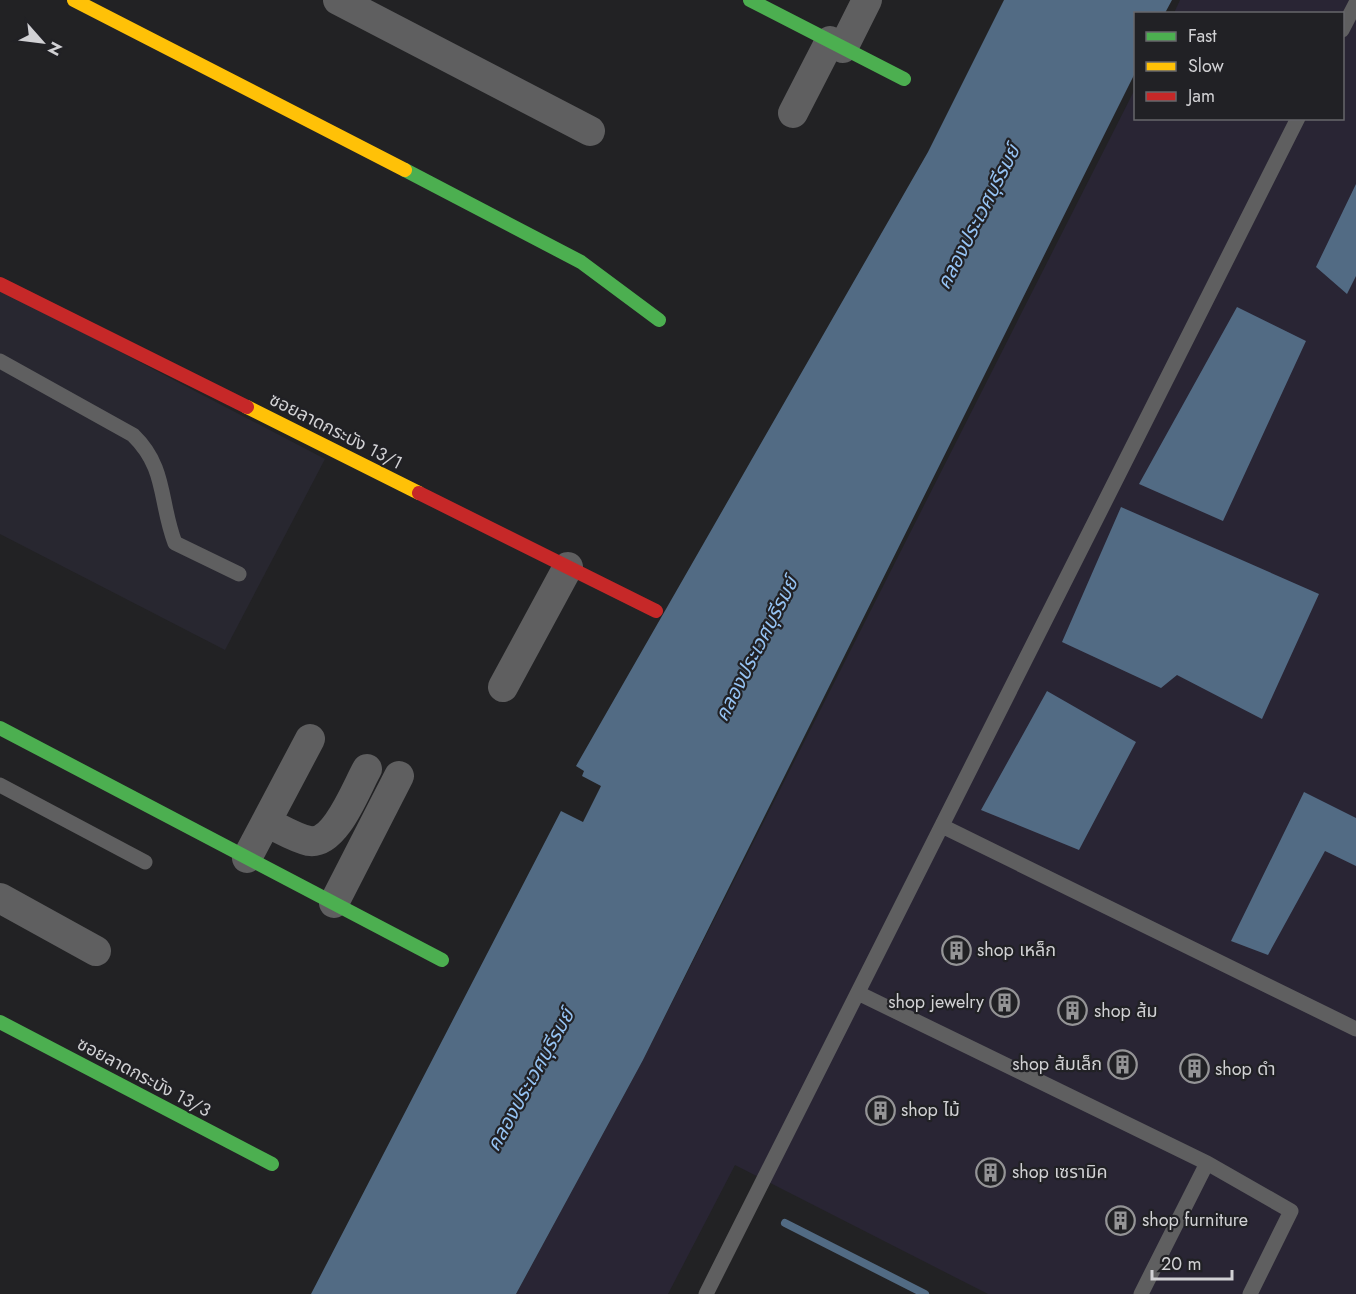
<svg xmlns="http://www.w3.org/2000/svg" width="1356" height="1294" font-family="Jost,'Noto Sans Thai',sans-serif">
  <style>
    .built { fill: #282730 }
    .education { fill: #292534 }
    .water { fill: #526b84 }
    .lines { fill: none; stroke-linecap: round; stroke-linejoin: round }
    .stream { stroke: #526b84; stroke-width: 8 }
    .lane { stroke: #5f5f60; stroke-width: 15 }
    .street { stroke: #5f5f60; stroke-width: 30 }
    .fast { stroke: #4caf50; stroke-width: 14 }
    .slow { stroke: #ffc107; stroke-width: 14 }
    .jam { stroke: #c62828; stroke-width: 14 }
    .labels { text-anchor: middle; stroke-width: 4.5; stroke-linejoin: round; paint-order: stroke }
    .street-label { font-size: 18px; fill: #d1d1d4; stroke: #212125 }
    .poi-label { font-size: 18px; fill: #d1d1d4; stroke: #212125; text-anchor: start }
    .water-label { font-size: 20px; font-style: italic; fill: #96c3f3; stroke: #212125 }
  </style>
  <rect width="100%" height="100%" fill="#222224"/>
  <path class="built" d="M 0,289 L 325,459 L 225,650 L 0,534 Z"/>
  <path class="education" d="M 1180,0 L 1356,0 L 1356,1294 L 988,1294 L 735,1165 L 668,1294 L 516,1294 L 643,1060 L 1135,89 L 1136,118 L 1342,118 L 1342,14 L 1174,13 Z"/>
  <path class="water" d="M 1004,0 L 1172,0 L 1165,13 L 1136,14 L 1135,73 L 643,1060 L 516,1294 L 311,1294 L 561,811 L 583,822 L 601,786 L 582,776 L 584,771 L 576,766 L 928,152 Z
    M 1356,184 L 1356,276 L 1347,294 L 1316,267 Z
    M 1237,307 L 1306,341 L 1223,521 L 1139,484 Z
    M 1121,507 L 1319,594 L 1262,719 L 1177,675 L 1161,688 L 1062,642 Z
    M 1047,691 L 1136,742 L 1079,850 L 981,810 Z
    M 1304,792 L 1356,818 L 1356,866 L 1325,851 L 1268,955 L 1231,941 Z"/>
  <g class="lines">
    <path class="stream" d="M 785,1223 L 925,1294"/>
    <path class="lane" d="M 1342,30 L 1356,3
      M 0,361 L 133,435 C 167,468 159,501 175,543 L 239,574
      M 0,785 L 145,862
      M 942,826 L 1356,1029
      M 858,993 L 1207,1163 L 1141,1294
      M 1207,1163 L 1291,1211 L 1250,1294
      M 706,1294 L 1298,118"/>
    <path class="street" d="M 338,0 L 590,131
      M 843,48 L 867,0
      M 793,113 L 830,41
      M 503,687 L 568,567
      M 266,822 C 279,828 295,838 309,841 C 336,845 356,788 367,769
      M 247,858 L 310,739
      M 0,898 L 96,951
      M 334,903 L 399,776"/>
    <path class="fast" d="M 750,0 L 904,79
      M 405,170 L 581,262 L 659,320
      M 0,728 L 442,960
      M 0,1022 L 272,1164"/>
    <path class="slow" d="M 74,0 L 405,170
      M 247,407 L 419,493"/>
    <path class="jam" d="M 0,284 L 247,407
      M 419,493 L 656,611"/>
  </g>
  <defs>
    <symbol id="building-ring" viewBox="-11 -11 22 22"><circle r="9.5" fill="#212125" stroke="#949496" stroke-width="1.5"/><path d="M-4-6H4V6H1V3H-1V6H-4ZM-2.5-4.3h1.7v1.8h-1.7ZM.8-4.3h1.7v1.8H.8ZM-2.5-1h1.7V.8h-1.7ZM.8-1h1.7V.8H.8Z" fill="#949496"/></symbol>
  </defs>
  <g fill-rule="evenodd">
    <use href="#building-ring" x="940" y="934" width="33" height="33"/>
    <use href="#building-ring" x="988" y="986" width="33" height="33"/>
    <use href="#building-ring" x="1056" y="994" width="33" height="33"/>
    <use href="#building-ring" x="1106" y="1048" width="33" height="33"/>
    <use href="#building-ring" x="1178" y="1052" width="33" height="33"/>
    <use href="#building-ring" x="864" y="1094" width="33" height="33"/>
    <use href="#building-ring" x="974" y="1156" width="33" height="33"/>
    <use href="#building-ring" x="1104" y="1204" width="33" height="33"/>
  </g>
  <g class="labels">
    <g class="street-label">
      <text transform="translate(336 431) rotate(27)" y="6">ซอยลาดกระบัง 13/1</text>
      <text transform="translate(144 1077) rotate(28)" y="6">ซอยลาดกระบัง 13/3</text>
    </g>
    <g class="poi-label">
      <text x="977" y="956">shop เหล็ก</text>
      <text x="984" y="1008" text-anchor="end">shop jewelry</text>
      <text x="1094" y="1017">shop ส้ม</text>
      <text x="1102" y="1070" text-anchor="end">shop ส้มเล็ก</text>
      <text x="1215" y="1075">shop ดำ</text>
      <text x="901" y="1116">shop ไม้</text>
      <text x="1012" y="1178">shop เซรามิค</text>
      <text x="1142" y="1226">shop furniture</text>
    </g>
    <g class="water-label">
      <text transform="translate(978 217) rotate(-63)" y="7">คลองประเวศบุรีรมย์</text>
      <text transform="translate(756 649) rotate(-63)" y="7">คลองประเวศบุรีรมย์</text>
      <text transform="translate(530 1080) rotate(-61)" y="7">คลองประเวศบุรีรมย์</text>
    </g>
  </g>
  <rect x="1134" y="12" width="210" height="108" fill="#212125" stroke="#67676b" stroke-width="1.5"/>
  <rect x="1146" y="32" width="30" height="9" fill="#4caf50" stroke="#67676b" stroke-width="1.5"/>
  <text x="1188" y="42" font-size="18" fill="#d1d1d4">Fast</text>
  <rect x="1146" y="62" width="30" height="9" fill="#ffc107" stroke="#67676b" stroke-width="1.5"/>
  <text x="1188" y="72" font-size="18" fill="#d1d1d4">Slow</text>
  <rect x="1146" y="92" width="30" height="9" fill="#c62828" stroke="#67676b" stroke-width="1.5"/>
  <text x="1188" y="102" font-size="18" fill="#d1d1d4">Jam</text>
  <g transform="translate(42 42) rotate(118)" stroke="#212125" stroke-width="4.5" paint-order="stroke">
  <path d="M0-4.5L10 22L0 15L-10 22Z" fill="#d1d1d4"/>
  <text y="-9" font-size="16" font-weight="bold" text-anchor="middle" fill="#d1d1d4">N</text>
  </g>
  <path d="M1152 1270v9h80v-9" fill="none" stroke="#d1d1d4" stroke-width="3"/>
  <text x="1161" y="1270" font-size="18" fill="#d1d1d4" stroke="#212125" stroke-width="4.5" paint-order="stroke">20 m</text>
</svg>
